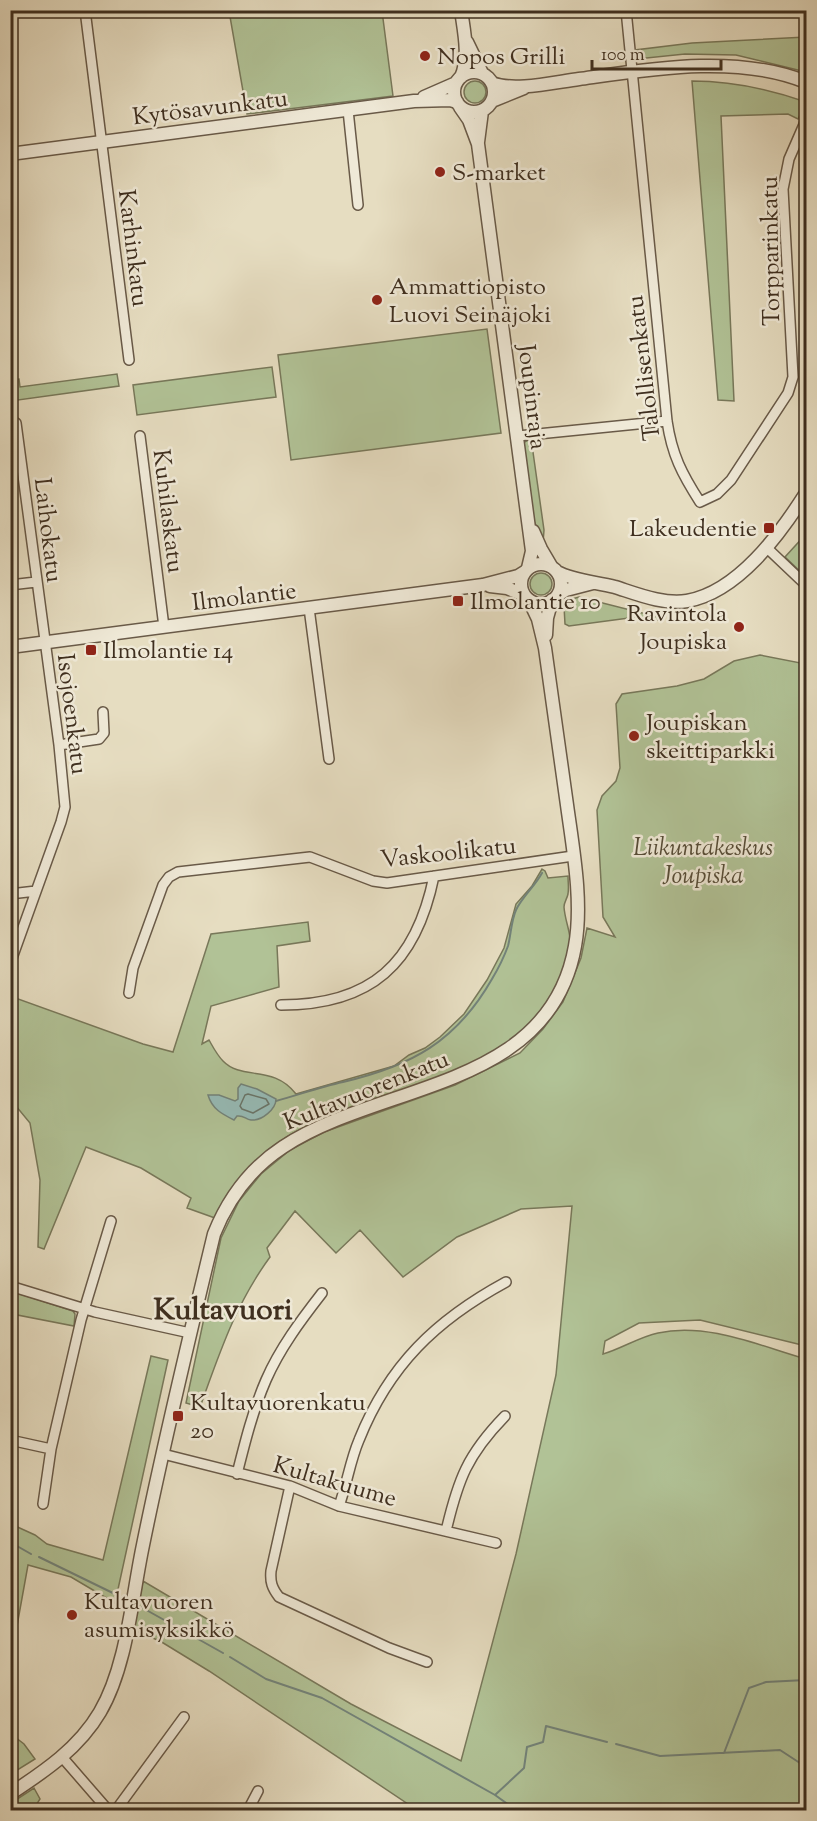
<svg xmlns="http://www.w3.org/2000/svg" width="817" height="1821" font-family="'Sorts Mill Goudy',serif">
  <style>
    .green { fill: #b1c296; stroke: #78785a; stroke-width: 1.5 }
    .water { fill: #96bbb6; stroke: #73837a; stroke-width: 1.5 }
    .lines { fill: none; stroke-linecap: round; stroke-linejoin: round }
    .shore { stroke: #6a756a; stroke-width: 1.5 }
    .stream { stroke: #73837a; stroke-width: 2 }
    .minor-casing { stroke: #695a48; stroke-width: 12 }
    .tertiary-casing { stroke: #695a48; stroke-width: 15 }
    .minor { stroke: #efe9d7; stroke-width: 9 }
    .tertiary { stroke: #efe9d7; stroke-width: 12 }
    .poi-dot { fill: #8f2418; stroke: #efe9d7; stroke-width: 2 }
    .labels { text-anchor: middle; stroke-width: 5; stroke-linejoin: round; paint-order: stroke }
    .poi-label { font-size: 24px; fill: #3f2f1f; stroke: #efe9d7; text-anchor: start }
    .street-label { font-size: 24px; fill: #3f2f1f; stroke: #efe9d7 }
    .park-label { font-size: 24px; font-style: italic; fill: #564c37; stroke: #efe9d7 }
    .district-label { font-size: 30px; font-weight: bold; fill: #3f2f1f; stroke: #efe9d7 }
  </style>
  <rect width="100%" height="100%" fill="#e6ddc1"/>
  <filter id="stains"><feTurbulence type="fractalNoise" baseFrequency=".00333" numOctaves="4"/><feColorMatrix values="0 0 0 0 .2 0 0 0 0 .09 0 0 0 0 .02 0 0 0 .5 -.17"/></filter>
  <radialGradient id="worn" r=".72"><stop offset=".6" stop-color="#630" stop-opacity="0"/><stop offset="1" stop-color="#630" stop-opacity=".3"/></radialGradient>
  <path class="green" d="M 229,11 L 382,11 L 393,96 L 247,114 Z
    M 806,37 L 806,72 L 736,55 L 685,54 L 637,59 L 635,50 L 692,43 Z
    M464 92a11 11 0 1 1 22 0a11 11 0 1 1-22 0Z
    M 692,81 C 732,81 769,89 806,102 L 798,119 L 788,114 L 721,116 L 734,401 L 718,400 Z
    M 487,329 L 501,433 L 291,460 L 278,355 Z
    M 272,367 L 276,397 L 137,415 L 133,385 Z
    M 117,374 L 119,386 L 11,401 L 11,380 L 19,379 L 20,387 Z
    M 531,438 L 544,530 L 543,543 L 534,521 L 523,443 Z
    M 806,534 L 806,577 L 785,557 Z
    M530 584a11 11 0 1 1 22 0a11 11 0 1 1-22 0Z
    M 579,597 L 658,617 L 658,620 L 629,618 L 569,626 L 565,624 L 564,606 L 572,599 Z
    M 760,655 L 806,664 L 806,1346 L 700,1320 L 639,1323 L 605,1341 L 603,1354 C 621,1349 639,1337 658,1333 C 707,1322 760,1346 806,1359 L 806,1810 L 417,1810 L 209,1671 L 160,1641 L 133,1630 L 143,1581 L 351,1704 L 461,1761 L 516,1554 L 556,1375 L 572,1206 L 521,1209 L 457,1237 L 403,1277 L 360,1230 L 336,1253 L 295,1211 L 267,1248 L 270,1257 C 235,1305 220,1352 200,1407 L 186,1403 L 221,1238 L 239,1201 L 261,1174 L 290,1150 L 324,1132 L 455,1085 L 520,1053 L 543,1029 L 563,1002 L 581,958 L 587,928 L 615,937 L 603,917 L 597,810 L 602,796 L 616,781 L 620,768 L 616,704 L 622,694 L 677,686 L 704,679 L 734,661 Z
    M 542,869 L 545,871 L 548,878 L 568,876 C 568,882 569,888 568,894 C 567,899 564,902 564,907 C 565,923 573,935 569,951 C 547,1031 497,1056 425,1082 C 398,1092 371,1102 344,1112 C 323,1120 301,1127 282,1140 C 252,1159 231,1186 215,1218 L 187,1208 L 191,1198 L 141,1168 L 86,1147 L 44,1249 L 38,1247 L 40,1180 L 30,1123 L 11,1100 L 10,996 L 143,1044 L 173,1052 L 211,934 L 308,922 L 310,941 L 277,946 L 279,987 L 211,1006 L 202,1044 L 209,1040 C 213,1047 217,1055 223,1061 C 242,1081 273,1064 296,1094 L 394,1066 L 409,1055 L 425,1048 L 440,1037 L 464,1014 L 487,980 L 504,948 L 516,904 L 532,886 Z
    M 11,1291 L 73,1311 L 75,1314 L 74,1326 L 17,1315 L 11,1346 Z
    M 151,1356 L 168,1360 L 115,1603 L 71,1577 L 28,1565 L 11,1659 L 11,1524 L 35,1535 L 47,1544 L 103,1560 Z
    M 11,1734 L 24,1744 L 35,1759 L 11,1774 Z
    M 34,1788 L 40,1799 L 33,1810 L 11,1810 L 11,1803 Z"/>
  <path class="water" d="M 241,1084 L 257,1089 L 276,1099 C 276,1109 262,1121 251,1120 C 245,1119 244,1115 237,1116 L 234,1120 C 222,1114 212,1109 208,1095 L 219,1095 L 235,1101 L 238,1099 L 238,1088 Z"/>
  <g class="lines">
    <path class="shore" d="M 248,1094 L 266,1099 L 269,1104 L 253,1113 L 242,1109 L 240,1106 L 245,1095 Z"/>
    <path class="stream" d="M 276,1101 C 298,1095 320,1087 343,1082 C 411,1066 456,1042 492,979 C 498,969 504,957 508,946 C 511,935 511,921 516,910 C 522,897 535,886 542,873
      M 10,1542 L 31,1554
      M 39,1557 L 119,1596
      M 141,1607 L 223,1653
      M 230,1657 L 266,1679 L 322,1698 L 495,1795 L 516,1810
      M 616,1744 L 660,1756 L 780,1750 L 806,1767
      M 724,1753 L 749,1688 L 766,1682 L 806,1680
      M 495,1795 L 524,1768 L 527,1747 L 543,1742 L 546,1726 L 607,1742"/>
    <defs>
      <path id="minor" d="M 85,10 L 129,360
        M 626,10 L 667,421 C 672,455 682,474 700,502 L 717,494 L 731,480 L 788,393 L 793,377 L 783,189 L 789,159 L 806,120
        M 348,110 L 358,205
        M 140,436 L 164,627
        M 518,436 L 667,421
        M 766,547 L 806,585
        M 10,585 L 36,582
        M 309,608 L 329,759
        M 59,745 L 99,739 L 104,733 L 103,712
        M 10,894 L 36,891
        M 11,961 L 61,822 L 65,807 L 59,745 L 16,423
        M 129,993 L 133,968 L 163,885 L 169,877 L 178,872 L 310,857 L 373,881 L 387,883 L 573,856
        M 281,1005 C 371,1005 416,964 434,876
        M 10,1286 L 95,1312 L 190,1333
        M 10,1440 L 51,1449
        M 163,1454 L 290,1486 L 339,1506 L 496,1543
        M 237,1474 C 245,1442 253,1410 266,1380 C 280,1348 301,1320 322,1293
        M 290,1486 L 271,1571 C 270,1582 272,1588 279,1597 L 389,1648 L 427,1662
        M 43,1504 L 51,1449 L 81,1320 L 111,1221
        M 339,1506 C 347,1484 350,1461 359,1440 C 389,1365 436,1320 506,1282
        M 446,1531 C 458,1480 467,1455 505,1416
        M 62,1757 L 108,1810
        M 116,1810 L 184,1717
        M 248,1810 L 258,1791"/>
      <path id="tertiary" d="M 467,42 L 482,73
        M454 92a20 20 0 1 1 40 0a20 20 0 1 1-40 0Z
        M 461,77 C 470,57 464,32 461,10
        M 492,83 C 514,92 555,82 579,79 C 650,69 737,54 806,82
        M 424,97 L 456,83
        M 492,101 L 524,88
        M 460,107 L 469,120 L 478,144 L 532,551 L 528,568
        M 478,142 L 482,111
        M 10,154 L 414,101 L 450,100 L 457,102
        M 533,531 L 541,549 L 551,566
        M521 584a20 20 0 1 1 40 0a20 20 0 1 1-40 0Z
        M 557,572 C 574,581 596,582 615,587 C 637,594 664,605 687,601 C 738,592 780,534 806,493
        M 490,586 L 507,588 L 524,595
        M 558,595 L 566,590 L 593,583
        M 546,635 L 547,618 L 552,600
        M 10,647 L 483,585 L 518,576 L 526,571
        M 10,1794 C 45,1771 79,1748 100,1712 C 127,1666 132,1597 143,1545 C 164,1441 189,1338 214,1234 C 228,1199 251,1168 283,1147 C 381,1082 550,1090 575,946 C 583,902 573,849 567,805 C 560,753 552,700 545,648 L 538,619 L 529,600"/>
    </defs>
    <use href="#minor" class="minor-casing"/>
    <use href="#tertiary" class="tertiary-casing"/>
    <use href="#minor" class="minor"/>
    <use href="#tertiary" class="tertiary"/>
  </g>
  <g class="poi-dot">
    <circle cx="425" cy="56" r="6"/>
    <circle cx="440" cy="172" r="6"/>
    <circle cx="377" cy="300" r="6"/>
    <rect x="763" y="522" width="12" height="12" rx="3"/>
    <rect x="452" y="595" width="12" height="12" rx="3"/>
    <circle cx="739" cy="627" r="6"/>
    <rect x="85" y="644" width="12" height="12" rx="3"/>
    <circle cx="634" cy="736" r="6"/>
    <rect x="172" y="1410" width="12" height="12" rx="3"/>
    <circle cx="72" cy="1615" r="6"/>
  </g>
  <g class="labels">
    <g class="poi-label">
      <text x="437" y="64">Nopos Grilli</text>
      <text x="452" y="180">S-market</text>
      <text x="389" y="294">Ammattiopisto<tspan x="389" dy="28">Luovi Seinäjoki</tspan></text>
      <text x="757" y="536" text-anchor="end">Lakeudentie</text>
      <text x="470" y="609">Ilmolantie 10</text>
      <text x="727" y="621" text-anchor="end">Ravintola<tspan x="727" dy="28">Joupiska</tspan></text>
      <text x="103" y="658">Ilmolantie 14</text>
      <text x="646" y="730">Joupiskan<tspan x="646" dy="28">skeittiparkki</tspan></text>
      <text x="190" y="1410">Kultavuorenkatu<tspan x="190" dy="28">20</tspan></text>
      <text x="84" y="1609">Kultavuoren<tspan x="84" dy="28">asumisyksikkö</tspan></text>
    </g>
    <g class="street-label">
      <text transform="translate(210 107) rotate(-7)" y="8">Kytösavunkatu</text>
      <text transform="translate(134 248) rotate(83)" y="8">Karhinkatu</text>
      <text transform="translate(770 251) rotate(-91)" y="8">Torpparinkatu</text>
      <text transform="translate(643 368) rotate(-97)" y="8">Talollisenkatu</text>
      <text transform="translate(533 397) rotate(83)" y="8">Joupinraja</text>
      <text transform="translate(169 511) rotate(83)" y="8">Kuhilaskatu</text>
      <text transform="translate(49 530) rotate(83)" y="8">Laihokatu</text>
      <text transform="translate(244 596) rotate(-7)" y="8">Ilmolantie</text>
      <text transform="translate(73 714) rotate(83)" y="8">Isojoenkatu</text>
      <text transform="translate(448 852) rotate(-6)" y="8">Vaskoolikatu</text>
      <text transform="translate(366 1090) rotate(-22)" y="8">Kultavuorenkatu</text>
      <text transform="translate(335 1481) rotate(16)" y="8">Kultakuume</text>
    </g>
    <g class="park-label">
      <text x="703" y="855">Liikuntakeskus<tspan x="703" dy="28">Joupiska</tspan></text>
    </g>
    <g class="district-label">
      <text x="223" y="1319">Kultavuori</text>
    </g>
  </g>
  <rect width="817" height="1821" fill="none" stroke="#e6ddc1" stroke-width="36"/>
  <rect x="12" y="12" width="793" height="1797" fill="none" stroke="#3f2f1f" stroke-width="3"/>
  <rect x="18" y="18" width="781" height="1785" fill="none" stroke="#3f2f1f" stroke-width="1.5"/>
  <path d="M592 60v9h129v-9" fill="none" stroke="#3f2f1f" stroke-width="3"/>
  <text x="601" y="60" font-size="18" fill="#3f2f1f" stroke="#efe9d7" stroke-width="4.5" paint-order="stroke">100 m</text>
  <rect width="100%" height="100%" filter="url(#stains)"/>
  <rect width="100%" height="100%" fill="url(#worn)"/>
</svg>
